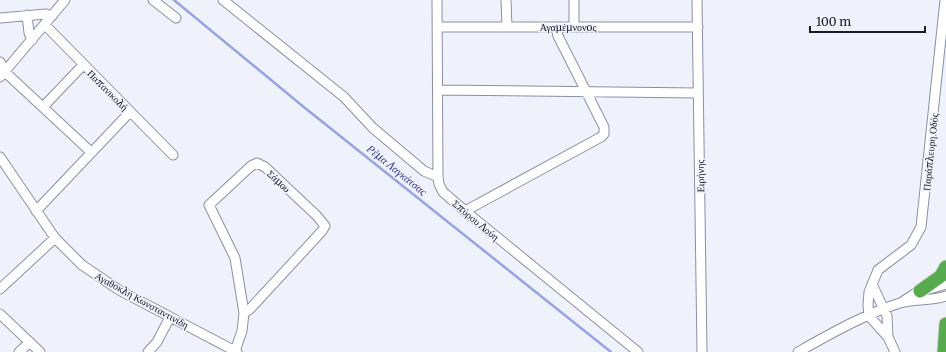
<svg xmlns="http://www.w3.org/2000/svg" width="946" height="352" font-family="Merriweather,serif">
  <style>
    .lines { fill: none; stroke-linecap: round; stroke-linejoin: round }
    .stream { stroke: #98a3e2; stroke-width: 2.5 }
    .minor-casing { stroke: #8b8fa4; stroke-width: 11 }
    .highway-casing { stroke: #d1d2d3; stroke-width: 15 }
    .minor { stroke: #fff; stroke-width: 9 }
    .highway { stroke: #57aa4e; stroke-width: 13 }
    .labels { text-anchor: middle; stroke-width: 3; stroke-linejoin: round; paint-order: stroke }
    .street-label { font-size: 10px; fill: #1a1c24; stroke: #f0f2fb }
    .water-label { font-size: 11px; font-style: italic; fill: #383d88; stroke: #f0f2fb }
  </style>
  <rect width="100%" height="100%" fill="#f0f2fb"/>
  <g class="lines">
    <path class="stream" d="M 174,0 L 305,108 L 611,352"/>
    <defs>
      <path id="minor" d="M 153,0 L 176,18
        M 223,0 L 344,97 L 373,128 L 424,171 L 438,177
        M 437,0 L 438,177 L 439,184 L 443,192 L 465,211 L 638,352
        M 506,0 L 507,27
        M 574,0 L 574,27
        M 697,0 L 702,352
        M 27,15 L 29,33 L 32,40
        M 0,18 L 46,14 L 52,16
        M 45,25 L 173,155
        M 438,27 L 698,27
        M 0,62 L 5,72 L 91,152
        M 0,77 L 65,0
        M 438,90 L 698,93
        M 43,107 L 83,65
        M 0,157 L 55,238 L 82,265 L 119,290 L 237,352
        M 36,211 L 130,112
        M 465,211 L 601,137 L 604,134 L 604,127 L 558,36 L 556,27
        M 872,284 L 887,316 L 888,337
        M 0,289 L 55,238
        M 902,302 L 916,293 L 946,284
        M 0,314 L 40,352
        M 235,351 L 242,331 L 244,313 L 250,309 L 322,231 L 325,226 L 317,216 L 265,167 L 257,163 L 251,166 L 209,205 L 235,258 L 244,313
        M 19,352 L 30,342
        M 148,352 L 157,342 L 170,317
        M 798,352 C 830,334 865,314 900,303 C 914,299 931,301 946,296
        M 895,352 L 888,337 L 869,316 L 868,305 L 869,292 L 878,270 L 911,245 L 921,227 L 945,0"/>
      <path id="highway" d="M 920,291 L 941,276 L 946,267
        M 944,352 L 946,324"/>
    </defs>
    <use href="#minor" class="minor-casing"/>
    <use href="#highway" class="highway-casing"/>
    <use href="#minor" class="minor"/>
    <use href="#highway" class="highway"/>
  </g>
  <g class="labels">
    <g class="street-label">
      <text x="568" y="31">Αγαμέμνονoς</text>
      <text transform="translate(108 90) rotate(45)" y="4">Παπανικολή</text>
      <text transform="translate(930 152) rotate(-84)" y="4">Παράπλευρη Οδός</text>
      <text transform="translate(700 176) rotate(-91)" y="4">Ειρήνης</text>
      <text transform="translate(279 181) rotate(43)" y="4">Σάμου</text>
      <text transform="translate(476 220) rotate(40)" y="4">Σπύρου Λούη</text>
      <text transform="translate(142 300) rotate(29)" y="4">Αγαθοκλή Κωνσταντινίδη</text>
    </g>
    <g class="water-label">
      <text transform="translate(397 170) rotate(39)" y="4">Ρέμα Λαγκάτσας</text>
    </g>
  </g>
  <path d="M810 26v6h115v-6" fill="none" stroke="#1a1c24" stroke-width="2"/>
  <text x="816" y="26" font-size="12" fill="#1a1c24" stroke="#f0f2fb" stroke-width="3" paint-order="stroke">100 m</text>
</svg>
